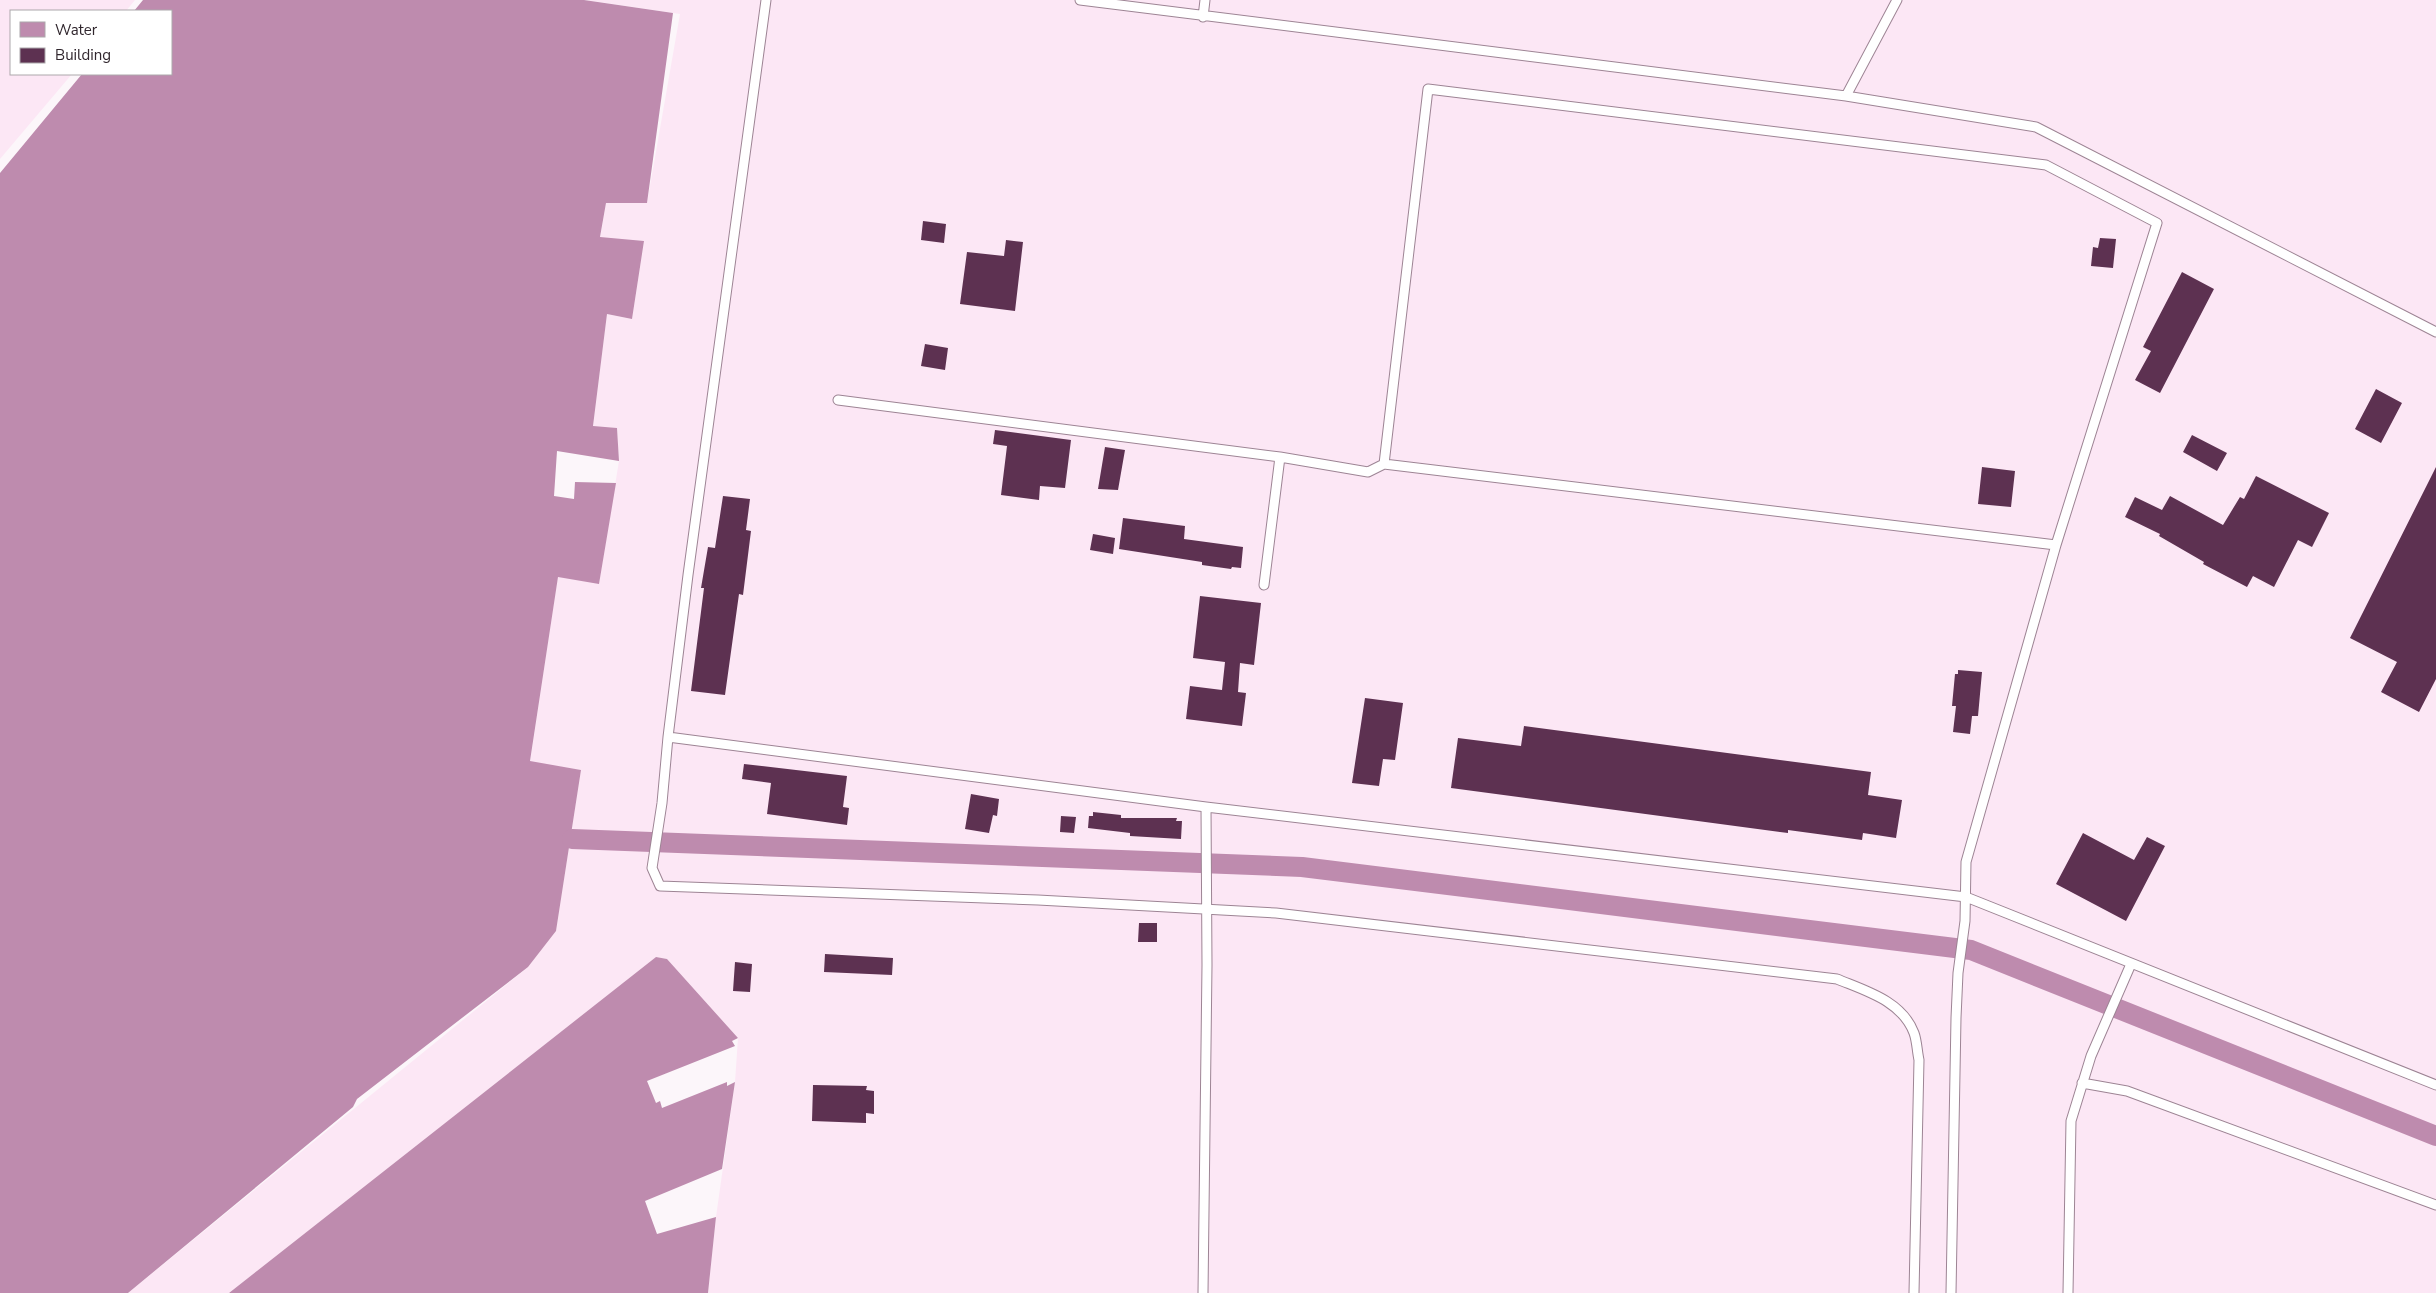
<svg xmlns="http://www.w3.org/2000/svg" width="2436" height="1293" font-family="'Nunito Sans',sans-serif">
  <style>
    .built { fill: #fce7f5 }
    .water { fill: #be8bae }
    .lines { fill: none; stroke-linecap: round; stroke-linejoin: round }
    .canal { stroke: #be8bae; stroke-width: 20 }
    .building { fill: #5d3151 }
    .lane-casing { stroke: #9d8494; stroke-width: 11 }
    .lane { stroke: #fff; stroke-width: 9 }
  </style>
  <rect width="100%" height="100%" fill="#fcf6fa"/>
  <path class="built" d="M 0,0 L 135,0 L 126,11 L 11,11 L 11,74 L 72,74 L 0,159 Z
    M 585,0 L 2436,0 L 2436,1293 L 708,1293 L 716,1217 L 735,1082 L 738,1038 L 667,959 L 656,957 L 229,1293 L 128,1293 L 528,967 L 556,931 L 581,770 L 530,762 L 558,576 L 599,583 L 619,461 L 617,428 L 593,427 L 607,314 L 632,319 L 644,242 L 600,238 L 606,203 L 647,203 L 680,14 Z"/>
  <path class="water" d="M 143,0 L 584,0 L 673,13 L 647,203 L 606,203 L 600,237 L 644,241 L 632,319 L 607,314 L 593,426 L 617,428 L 619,461 L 557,451 L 554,496 L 574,499 L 575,482 L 616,483 L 599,584 L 558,577 L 530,761 L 581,770 L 556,931 L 528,967 L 357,1099 L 353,1107 L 128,1293 L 0,1293 L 0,173 L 82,74 L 171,74 L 171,11 L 134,11 Z
    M 656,957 L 667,959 L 738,1038 L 732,1041 L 735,1046 L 647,1081 L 656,1103 L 660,1101 L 662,1108 L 727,1082 L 727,1086 L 735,1082 L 722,1169 L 645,1201 L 657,1234 L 716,1217 L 708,1293 L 229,1293 Z"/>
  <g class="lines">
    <path class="canal" d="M 572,839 L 1302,867 L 1971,950 L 2436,1136"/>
  </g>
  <path class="building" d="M 923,221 L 946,224 L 944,243 L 921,240 Z
    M 2100,238 L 2116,239 L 2113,268 L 2091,266 L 2093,247 L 2098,248 Z
    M 1006,240 L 1023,242 L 1015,311 L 960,304 L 967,252 L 1004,256 Z
    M 2182,272 L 2214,289 L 2160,393 L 2135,380 L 2151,351 L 2143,347 Z
    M 925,344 L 948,348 L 945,370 L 921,366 Z
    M 2376,389 L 2402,403 L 2381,443 L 2355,429 Z
    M 995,430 L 1071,440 L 1065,488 L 1040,486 L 1039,500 L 1001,495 L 1007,446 L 993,444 Z
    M 2192,435 L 2227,453 L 2217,471 L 2183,452 Z
    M 1105,447 L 1125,450 L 1118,490 L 1098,489 Z
    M 1982,467 L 2015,471 L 2011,507 L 1978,504 Z
    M 2436,467 L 2436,679 L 2419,712 L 2381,692 L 2397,662 L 2350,638 Z
    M 2256,476 L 2329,513 L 2312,547 L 2298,540 L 2274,587 L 2253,576 L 2247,587 L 2203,564 L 2204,562 L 2159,536 L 2160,534 L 2125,517 L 2135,497 L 2162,510 L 2170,496 L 2223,525 L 2240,497 L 2244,499 Z
    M 723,496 L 750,499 L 746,530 L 751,531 L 743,595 L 739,594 L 725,695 L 691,691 L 704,588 L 701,588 L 708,547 L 715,548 Z
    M 1123,518 L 1185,526 L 1184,539 L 1243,547 L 1241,568 L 1232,567 L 1231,569 L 1202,565 L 1202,562 L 1119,549 Z
    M 1093,534 L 1115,538 L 1113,554 L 1090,550 Z
    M 1200,596 L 1261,603 L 1254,665 L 1240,663 L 1238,692 L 1246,693 L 1242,726 L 1186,719 L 1190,686 L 1222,690 L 1225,662 L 1193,658 Z
    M 1958,670 L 1982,672 L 1978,716 L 1972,716 L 1970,734 L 1953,732 L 1956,706 L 1952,706 L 1955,674 L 1958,674 Z
    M 1365,698 L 1403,703 L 1395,760 L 1383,759 L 1379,786 L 1352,783 Z
    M 1524,726 L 1871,772 L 1868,795 L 1902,800 L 1896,838 L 1863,833 L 1862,840 L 1788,830 L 1788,833 L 1451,788 L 1458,738 L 1521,746 Z
    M 744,764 L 847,776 L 843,807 L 849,808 L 847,825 L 767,814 L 771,783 L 742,779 Z
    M 971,794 L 999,799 L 997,816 L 993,815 L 989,833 L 965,829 Z
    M 1093,812 L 1121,815 L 1121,818 L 1177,818 L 1176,821 L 1182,821 L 1181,839 L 1130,836 L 1130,833 L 1088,828 L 1089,816 L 1093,816 Z
    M 1061,816 L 1076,817 L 1074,833 L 1060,832 Z
    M 2083,833 L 2134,860 L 2147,837 L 2165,846 L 2126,921 L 2056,884 Z
    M 1139,923 L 1157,923 L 1157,942 L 1138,942 Z
    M 825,954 L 893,958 L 892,975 L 824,972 Z
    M 735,962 L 752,964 L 750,992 L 733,991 Z
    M 813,1085 L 867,1086 L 866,1090 L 874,1091 L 874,1114 L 866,1113 L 866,1123 L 812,1121 Z"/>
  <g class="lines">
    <defs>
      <path id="lane" d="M 766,0 L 688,575 L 668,737 L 662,803 L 652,868 L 660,886 L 1038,900 L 1276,913 L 1837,979 C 1866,991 1902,1001 1914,1033 C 1917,1041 1917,1051 1919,1060 L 1914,1293
        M 1080,0 L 1846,96 L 2036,127 L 2436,332
        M 1203,17 L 1205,0
        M 1846,96 L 1897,0
        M 838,400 L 1280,457 L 1368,472 L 1384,464 L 2056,545
        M 1384,464 L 1428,89 L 2046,165 L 2157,223 L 2056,545 L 1966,862 L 1965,921 L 1958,973 L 1956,1018 L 1951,1293
        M 1264,585 L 1280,457
        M 668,737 L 1206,807 L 1966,897 L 2436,1085
        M 2082,1083 L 2127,1091 L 2436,1205
        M 1203,1293 L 1207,965 L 1206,807
        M 2068,1293 L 2071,1121 L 2091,1056 L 2131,964"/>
    </defs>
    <use href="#lane" class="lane-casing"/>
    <use href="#lane" class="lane"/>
  </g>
  <rect x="10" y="10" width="162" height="65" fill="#ffffff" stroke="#aca8ab"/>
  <rect x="20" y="22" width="25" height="15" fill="#be8bae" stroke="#aca8ab"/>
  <text x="55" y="35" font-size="15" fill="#30262d">Water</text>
  <rect x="20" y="48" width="25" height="15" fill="#5d3151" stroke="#aca8ab"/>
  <text x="55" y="60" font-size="15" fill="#30262d">Building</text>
</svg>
